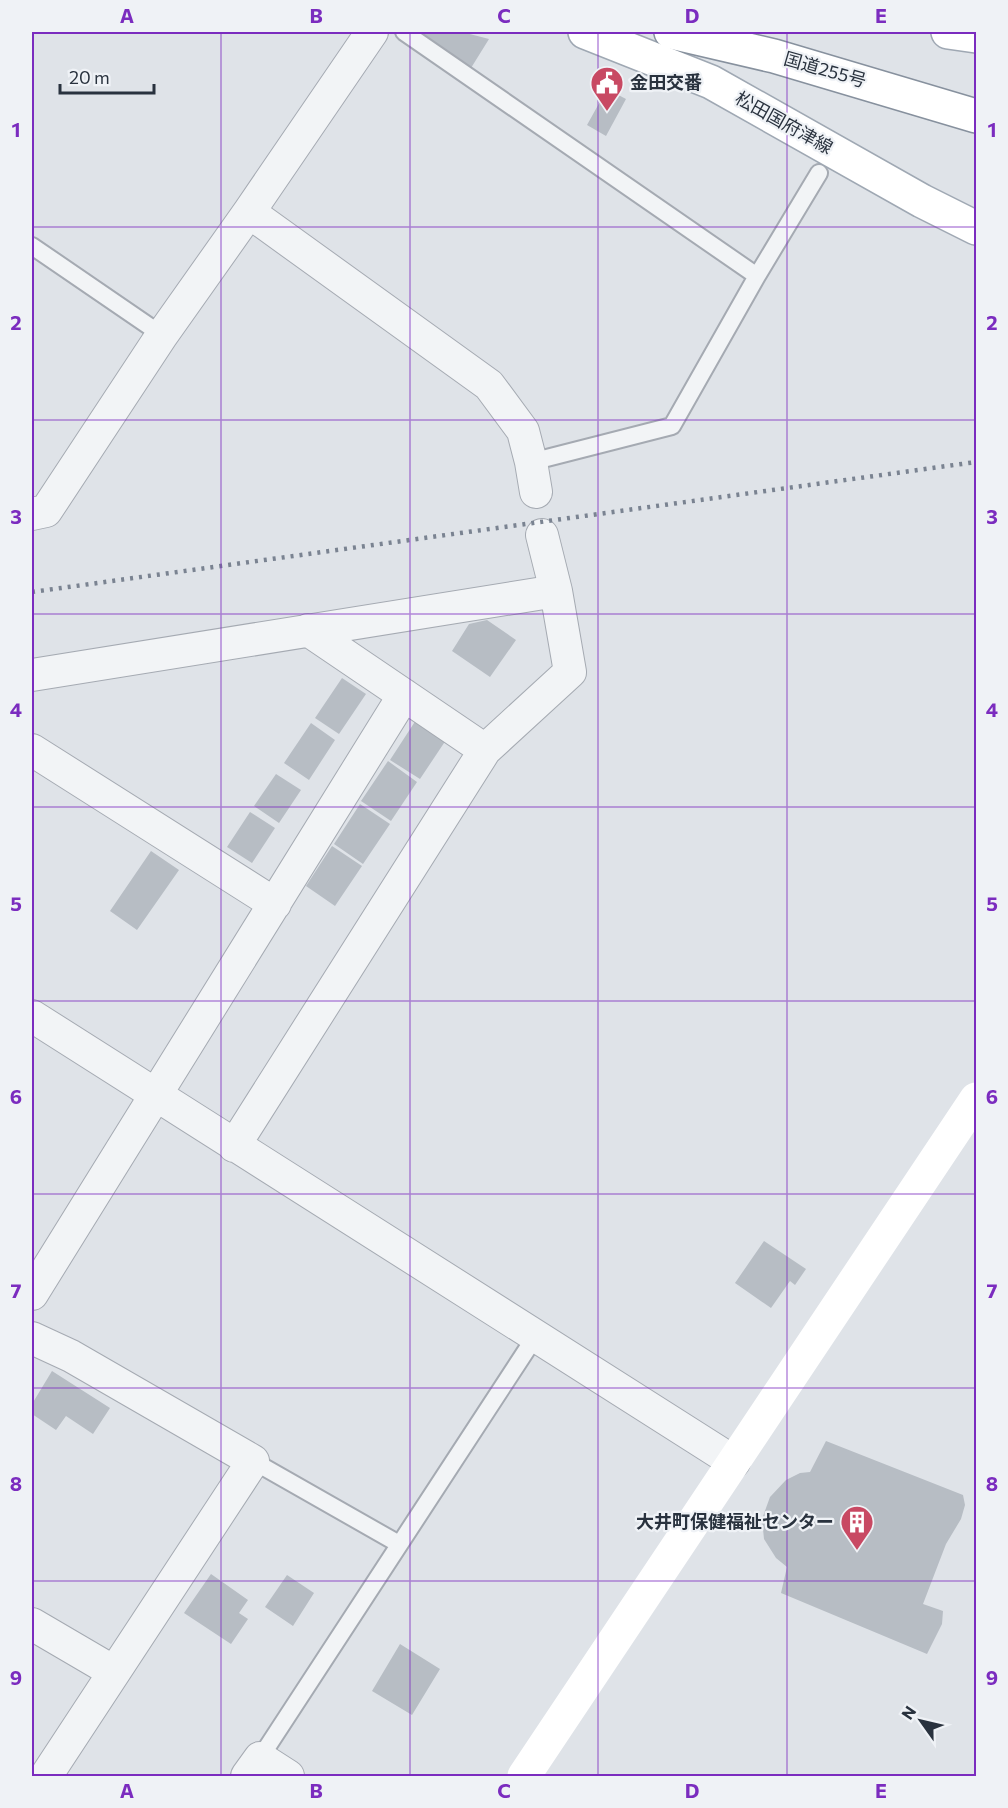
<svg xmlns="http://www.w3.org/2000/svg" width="1008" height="1808" font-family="Commissioner,'Noto Sans JP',sans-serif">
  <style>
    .building { fill: #b7bdc4 }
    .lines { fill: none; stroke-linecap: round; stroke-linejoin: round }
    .lane-casing { stroke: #a5aab2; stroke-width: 20 }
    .street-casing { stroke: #a5aab2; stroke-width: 34 }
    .primary-casing { stroke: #9fa8b3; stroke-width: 36 }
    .highway-casing { stroke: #87919e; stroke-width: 36 }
    .lane { stroke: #f2f4f6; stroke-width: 16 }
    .street { stroke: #f2f4f6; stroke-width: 32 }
    .secondary { stroke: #fff; stroke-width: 33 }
    .primary { stroke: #fff; stroke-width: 33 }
    .highway { stroke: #fff; stroke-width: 33 }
    .rail { stroke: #7a8391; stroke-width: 4.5; stroke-dasharray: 3 6; stroke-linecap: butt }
    .grid { fill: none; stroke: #7b2cbf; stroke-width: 1.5; stroke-opacity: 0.55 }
    .labels { text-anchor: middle; stroke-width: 4.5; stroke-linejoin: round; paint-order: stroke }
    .street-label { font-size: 18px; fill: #29323e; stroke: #eff2f6 }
    .poi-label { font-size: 18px; font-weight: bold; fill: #29323e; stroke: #eff2f6; text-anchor: start }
    .neatline { fill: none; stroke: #7b2cbf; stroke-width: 2 }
    .grid-label { font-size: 20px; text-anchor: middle; font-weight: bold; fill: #7b2cbf }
  </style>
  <rect width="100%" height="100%" fill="#dfe3e8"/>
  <path class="building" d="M 412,32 L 462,32 L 489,39 L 471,68 Z
    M 607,89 L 626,99 L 606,136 L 587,125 Z
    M 487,620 L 516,640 L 490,677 L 452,651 L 469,624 Z
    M 342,678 L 366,694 L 339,734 L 315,718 Z
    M 416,720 L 446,740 L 420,779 L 390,760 Z
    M 311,723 L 335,740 L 309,780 L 284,763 Z
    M 388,761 L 417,782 L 391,821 L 361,801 Z
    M 276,774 L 301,790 L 279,823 L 254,806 Z
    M 360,804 L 390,824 L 363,864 L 334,844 Z
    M 250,812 L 275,828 L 252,863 L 227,847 Z
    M 332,846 L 362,866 L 335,906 L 306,886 Z
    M 151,851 L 179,870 L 137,930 L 110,911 Z
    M 764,1241 L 806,1269 L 795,1285 L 790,1281 L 771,1308 L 735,1283 Z
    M 52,1371 L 110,1408 L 93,1434 L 66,1416 L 56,1430 L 32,1414 L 32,1404 Z
    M 826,1441 L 963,1495 L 965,1505 L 961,1519 L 946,1544 L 923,1604 L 943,1611 L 942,1624 L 927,1654 L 781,1593 L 787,1567 L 776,1558 L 764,1539 L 762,1519 L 770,1497 L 786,1480 L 800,1473 L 810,1472 Z
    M 211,1574 L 248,1600 L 239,1613 L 248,1619 L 231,1644 L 184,1613 Z
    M 287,1575 L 314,1593 L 293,1626 L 265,1607 Z
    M 400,1644 L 440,1669 L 412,1715 L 372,1691 Z"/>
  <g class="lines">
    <defs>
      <path id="lane" d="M 404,32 L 757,276 L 672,426 L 531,462
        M 32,246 L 162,335
        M 757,276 L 819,173
        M 253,1461 L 399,1544
        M 260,1758 L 535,1337"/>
      <path id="street" d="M 372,32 L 249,212 L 489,385 L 523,431 L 531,462 L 536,492
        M 32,514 L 46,511 L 162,335 L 249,212
        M 308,630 L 485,750
        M 32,675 L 556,591 L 542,535
        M 32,750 L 275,904
        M 32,1016 L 734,1462
        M 234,1146 L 485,750 L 570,672 L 556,591
        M 32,1294 L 404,695
        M 32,1338 L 71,1356 L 253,1461 L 46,1776
        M 32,1624 L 114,1672
        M 247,1776 L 260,1758 L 288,1776"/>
      <path id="primary" d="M 585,32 L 711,82 L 922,201 L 976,228
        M 948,32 L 976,36"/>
      <path id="highway" d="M 671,32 L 774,56 L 976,116"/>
    </defs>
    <use href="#lane" class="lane-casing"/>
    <use href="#street" class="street-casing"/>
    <use href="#primary" class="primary-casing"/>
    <use href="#highway" class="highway-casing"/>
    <use href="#lane" class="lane"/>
    <use href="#street" class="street"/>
    <path class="secondary" d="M 524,1776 L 976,1099"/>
    <use href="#primary" class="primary"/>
    <use href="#highway" class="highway"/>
    <path class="rail" d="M 32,592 L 976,462"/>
  </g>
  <path class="grid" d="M 221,32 L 221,1776M 410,32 L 410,1776M 598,32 L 598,1776M 787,32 L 787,1776M 32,227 L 976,227M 32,420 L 976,420M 32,614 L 976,614M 32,807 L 976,807M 32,1001 L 976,1001M 32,1194 L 976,1194M 32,1388 L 976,1388M 32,1581 L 976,1581"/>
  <defs>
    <symbol id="civic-pin" viewBox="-11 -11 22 30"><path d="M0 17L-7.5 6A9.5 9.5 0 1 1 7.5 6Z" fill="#c84963" stroke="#eff2f6"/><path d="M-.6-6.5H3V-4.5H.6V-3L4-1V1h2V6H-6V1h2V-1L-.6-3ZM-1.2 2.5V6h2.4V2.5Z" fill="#fff"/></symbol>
    <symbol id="building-pin" viewBox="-11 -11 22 30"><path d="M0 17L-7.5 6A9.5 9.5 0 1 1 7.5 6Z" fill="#c84963" stroke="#eff2f6"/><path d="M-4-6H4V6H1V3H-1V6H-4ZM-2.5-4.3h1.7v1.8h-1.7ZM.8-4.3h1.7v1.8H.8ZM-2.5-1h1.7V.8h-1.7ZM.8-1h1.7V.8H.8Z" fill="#fff"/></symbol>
  </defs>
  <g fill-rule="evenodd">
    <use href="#civic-pin" x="588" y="64" width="38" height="52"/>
    <use href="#building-pin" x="838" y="1503" width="38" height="52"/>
  </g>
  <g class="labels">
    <g class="street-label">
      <text transform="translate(825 70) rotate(16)" y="6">国道255号</text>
      <text transform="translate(784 123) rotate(29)" y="6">松田国府津線</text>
    </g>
    <g class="poi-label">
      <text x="630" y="89">金田交番</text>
      <text x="834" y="1528" text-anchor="end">大井町保健福祉センター</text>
    </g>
  </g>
  <rect width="1008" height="1808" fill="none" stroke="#eff2f6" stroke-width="66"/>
  <g transform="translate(921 1721) rotate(304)" stroke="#eff2f6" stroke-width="4.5" paint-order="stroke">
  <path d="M0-4.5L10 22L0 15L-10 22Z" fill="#29323e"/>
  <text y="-9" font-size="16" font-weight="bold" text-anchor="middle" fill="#29323e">N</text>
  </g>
  <path d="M60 84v9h94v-9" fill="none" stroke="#29323e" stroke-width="3"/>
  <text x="69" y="84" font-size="18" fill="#29323e" stroke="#eff2f6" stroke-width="4.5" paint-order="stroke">20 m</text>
  <rect x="33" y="33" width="942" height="1742" class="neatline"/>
  <g class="grid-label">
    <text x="127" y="23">A</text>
    <text x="316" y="23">B</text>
    <text x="504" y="23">C</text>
    <text x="692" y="23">D</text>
    <text x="881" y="23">E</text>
    <text x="16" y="137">1</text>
    <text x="992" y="137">1</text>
    <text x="16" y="330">2</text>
    <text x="992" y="330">2</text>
    <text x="16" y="524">3</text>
    <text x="992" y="524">3</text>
    <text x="16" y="717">4</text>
    <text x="992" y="717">4</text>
    <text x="16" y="911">5</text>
    <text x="992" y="911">5</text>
    <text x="16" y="1104">6</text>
    <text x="992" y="1104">6</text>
    <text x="16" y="1298">7</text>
    <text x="992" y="1298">7</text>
    <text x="16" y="1491">8</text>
    <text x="992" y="1491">8</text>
    <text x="16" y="1685">9</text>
    <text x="992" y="1685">9</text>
    <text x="127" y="1798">A</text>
    <text x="316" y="1798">B</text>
    <text x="504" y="1798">C</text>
    <text x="692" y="1798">D</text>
    <text x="881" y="1798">E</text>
  </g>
</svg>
